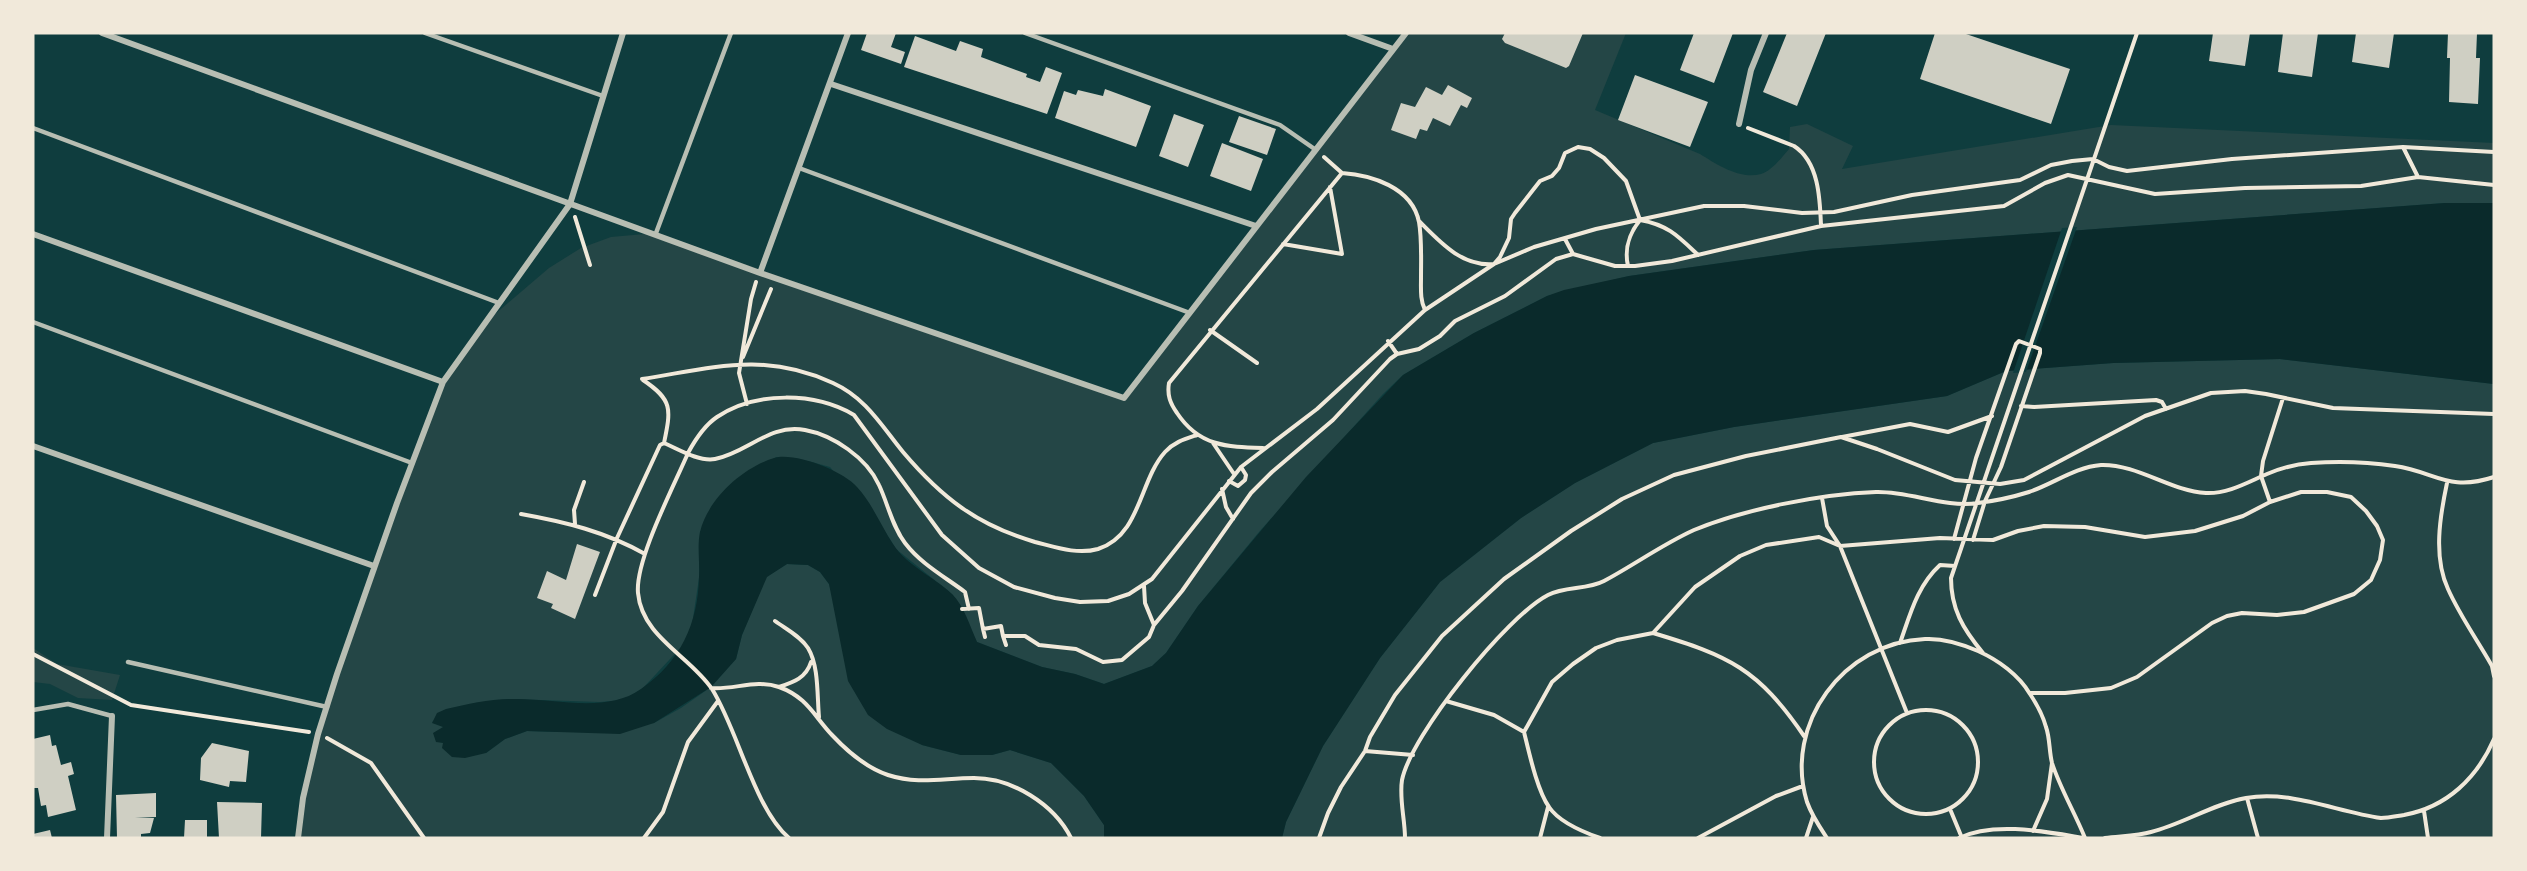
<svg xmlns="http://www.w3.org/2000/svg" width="2527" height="871" font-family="Inter,sans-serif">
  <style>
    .green { fill: #244646 }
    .water { fill: #0a2a2b }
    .pier { fill: #0f3d3e }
    .building { fill: #cfcfc3 }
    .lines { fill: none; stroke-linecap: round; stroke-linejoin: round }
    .path { stroke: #f1e9da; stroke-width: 4 }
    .service { stroke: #b8beb3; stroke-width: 4.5 }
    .minor { stroke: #b8beb3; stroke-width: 6 }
  </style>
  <rect width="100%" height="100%" fill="#0f3d3e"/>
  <path class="green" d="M 1406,33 L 1626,33 L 1595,110 L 1700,154 C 1716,164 1740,180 1761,174 C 1772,171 1782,157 1789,149 L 1790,127 L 1807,124 L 1853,146 L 1842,169 L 2111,125 L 2494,143 L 2494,203 L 2445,203 L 1814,250 L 1629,276 L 1547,296 L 1474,333 L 1403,375 L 1383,394 L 1259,532 L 1198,606 L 1166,653 L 1152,666 L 1104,684 L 1075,674 L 1042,667 L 977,642 L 953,595 L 896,549 L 886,533 L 830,467 L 808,461 L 776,457 L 700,532 L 699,578 L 692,625 L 684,644 L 643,688 L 624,700 L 600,702 L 511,699 L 475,703 L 432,722 L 444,727 L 443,743 L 486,753 L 505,739 L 527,731 L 556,732 L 654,723 L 681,708 L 711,687 L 736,659 L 742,635 L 766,577 L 787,564 L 808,565 L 820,572 L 829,584 L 834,601 L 922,745 L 961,755 L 992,755 L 1010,750 L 1051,763 L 1084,796 L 1104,825 L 1104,838 L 298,838 L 303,798 L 318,734 L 443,382 L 488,320 L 549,268 L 581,248 L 611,237 L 656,233 L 1124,397 Z
    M 2280,359 L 2494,384 L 2494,838 L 1282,838 L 1286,822 L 1323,746 L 1380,658 L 1440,582 L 1521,518 L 1575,483 L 1653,443 L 1734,427 L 1947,396 L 2006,371 L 2113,363 Z
    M 33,648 L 57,664 L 120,675 L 112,700 L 78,698 L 50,684 L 33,682 Z"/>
  <path class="water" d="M 2445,203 L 2494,203 L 2494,384 L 2280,359 L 2113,363 L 2006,371 L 1947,396 L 1734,427 L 1653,443 L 1575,483 L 1521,518 L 1440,582 L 1380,658 L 1323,746 L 1286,822 L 1282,838 L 1104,838 L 1104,825 L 1084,796 L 1051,763 L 1010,750 L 992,755 L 961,755 L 922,745 L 887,729 L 868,715 L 848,681 L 829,584 L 820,572 L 808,565 L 787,564 L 767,577 L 742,635 L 736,659 L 711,687 L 654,723 L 620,734 L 527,731 L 505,739 L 486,753 L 465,758 L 452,757 L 442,748 L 443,743 L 436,742 L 433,733 L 443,727 L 432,723 L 437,713 L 446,709 C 468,704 490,699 513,699 C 554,698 606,714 641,689 C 680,662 698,624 699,577 C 700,563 697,546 700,532 C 708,499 742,468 774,458 C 795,452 843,471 857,487 C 872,503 881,526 893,544 C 906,565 934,577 952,594 C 964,606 970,626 977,642 L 1042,667 L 1075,674 L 1104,684 L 1152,666 L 1166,653 L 1198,606 L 1306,477 L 1403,375 L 1474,333 L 1547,296 L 1564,290 L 1629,276 L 1814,250 Z"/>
  <path class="pier" d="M 2077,227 L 2026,372 L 2013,373 L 2062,228 Z"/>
  <path class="building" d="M 867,33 L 896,33 L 891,47 L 905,52 L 901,64 L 861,50 Z
    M 1505,33 L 1583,33 L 1569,66 L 1566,68 L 1505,43 L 1502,39 Z
    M 1694,33 L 1733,33 L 1714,83 L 1680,70 Z
    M 1787,33 L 1826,33 L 1797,106 L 1763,92 Z
    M 1935,33 L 1963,33 L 2070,69 L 2051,124 L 1920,79 Z
    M 2213,33 L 2250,33 L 2245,66 L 2209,61 Z
    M 2283,33 L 2318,33 L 2312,77 L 2278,72 Z
    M 2356,33 L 2394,33 L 2389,68 L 2352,62 Z
    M 2448,33 L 2477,33 L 2476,58 L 2480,58 L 2478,104 L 2449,102 L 2450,58 L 2447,58 Z
    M 915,36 L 956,51 L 960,41 L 983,49 L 981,57 L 1027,74 L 1026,77 L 1040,82 L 1046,67 L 1062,73 L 1047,114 L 904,67 Z
    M 1635,75 L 1708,102 L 1690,147 L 1618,120 Z
    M 1448,85 L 1472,98 L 1467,108 L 1461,105 L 1450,126 L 1433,118 L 1427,131 L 1420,129 L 1416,139 L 1391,130 L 1401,103 L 1415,107 L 1426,87 L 1442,95 Z
    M 1105,89 L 1151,106 L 1136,147 L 1055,118 L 1064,91 L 1076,95 L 1078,90 L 1103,96 Z
    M 1174,114 L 1204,125 L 1188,167 L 1159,156 Z
    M 1239,116 L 1276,129 L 1267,155 L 1229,142 Z
    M 1222,143 L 1263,159 L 1251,191 L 1210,176 Z
    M 577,544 L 600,552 L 575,619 L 551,608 L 553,604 L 537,598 L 547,571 L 566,580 Z
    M 50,735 L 52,746 L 56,745 L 61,765 L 71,762 L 74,774 L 68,776 L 76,810 L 48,817 L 46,805 L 41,806 L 38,788 L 33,788 L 33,739 Z
    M 212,743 L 249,751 L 246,782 L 230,781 L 229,787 L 200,780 L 201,758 Z
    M 156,793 L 156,817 L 135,818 L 154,818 L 150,833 L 141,834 L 141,838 L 117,838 L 116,795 Z
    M 217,802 L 262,803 L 261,838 L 219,838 Z
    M 185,820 L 207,820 L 207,838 L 184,838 Z
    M 50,830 L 52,838 L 33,838 L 33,834 Z"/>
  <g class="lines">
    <path class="path" d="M 1748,128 L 1794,146 C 1819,162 1820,199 1821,226
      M 2403,147 L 2418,177
      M 1324,157 L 1342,173
      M 575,217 L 590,265
      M 1419,221 C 1440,242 1462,267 1494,264 L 1500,257 L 1509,238 L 1511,219 L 1515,213 L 1540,181 L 1552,176 L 1559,168 L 1565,153 L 1578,147 L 1590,149 L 1604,158 L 1626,181 L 1640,220
      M 1565,239 L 1573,254
      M 1283,244 L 1342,254 L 1330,187
      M 1628,266 C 1624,248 1629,234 1640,220 C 1668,225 1678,236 1698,255
      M 1210,330 L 1257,363
      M 1388,341 L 1397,354
      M 743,357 L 771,289
      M 642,379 C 713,368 763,351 833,383 C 866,398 881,425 903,452 C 942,498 977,525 1035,542 C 1055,547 1077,555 1098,549 C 1141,535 1139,481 1165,452 C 1174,442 1185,439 1197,435
      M 643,380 C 673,400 671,409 664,443
      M 747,404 L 739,373 L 751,299 L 756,282
      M 2021,406 L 2034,407 L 2156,400 L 2162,402 L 2166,409
      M 1842,437 L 1910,424 L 1948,432 L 1992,416
      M 1213,443 L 1234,474
      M 1263,448 C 1226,447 1199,446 1177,413 C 1170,403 1167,395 1169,383 L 1342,173 C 1371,175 1412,187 1419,222 C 1422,239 1421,260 1421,278 C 1421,289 1420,300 1425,310
      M 1229,481 L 1238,486 L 1245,480 L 1246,475 L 1241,467
      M 2447,483 C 2440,516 2433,557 2448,589 C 2460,616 2478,641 2492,666 L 2494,676
      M 1222,489 L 1226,507 L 1233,519
      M 1822,498 L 1827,526 L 1840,546 L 1907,713
      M 2270,502 L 2261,476 L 2263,461 L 2283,398
      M 521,514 C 566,522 606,532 645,554
      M 575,524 L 574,510 L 584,482
      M 1954,539 L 1976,458 L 2016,344 L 2019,341 L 2040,349 L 2040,353 L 2001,467 L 1985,501 L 1973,540
      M 1144,586 L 1145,603 L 1154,625
      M 595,595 L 617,538 L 660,445 L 664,443 C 678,449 699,462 715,459 C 747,453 770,423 805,430 C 833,435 867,458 879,485 C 888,504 892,526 905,543 C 921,564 945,577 965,592 L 969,609
      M 962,609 L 979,608 L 983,629 L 1001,626 L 1003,636 L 1025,636 L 1039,645 L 1076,649 L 1103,662 L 1122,660 L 1149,637 L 1154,625 L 1182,591 L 1251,493 L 1272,472 L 1333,420 L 1390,359 L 1397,354 L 1419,349 L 1440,336 L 1455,321 L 1505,296 L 1556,259 L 1573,254 L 1615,266 L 1635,266 L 1672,261 L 1821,226 L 2004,206 L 2045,183 L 2068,175 L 2155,194 L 2245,188 L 2361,186 L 2418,177 L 2494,185
      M 775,621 C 786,629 800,636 808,648 C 819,666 817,696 819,717
      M 983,629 L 985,637
      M 1653,633 C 1730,656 1758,669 1804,736
      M 1003,636 L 1006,645
      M 1900,643 C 1910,615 1917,586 1940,565 L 1955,566
      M 1983,653 C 1963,629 1951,609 1951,578 L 2137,33
      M 33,654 L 131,705 L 309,732
      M 779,687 C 794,682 806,678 811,662
      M 711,688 C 734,690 756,679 779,687 C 807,697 814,716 832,735 C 847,751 867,768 888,775 C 919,785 943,778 974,778 C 1012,778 1054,804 1071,838
      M 1446,701 L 1494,715 L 1524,732
      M1874 762a52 52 0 1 1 104 0a52 52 0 1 1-104 0Z
      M 327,738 L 371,763 L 424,838
      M 1365,751 L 1413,755
      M 2247,798 L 2258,838
      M 1950,809 L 1962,838
      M 2424,811 L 2428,838
      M 2033,831 L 2047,799 L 2052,763
      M 644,838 L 663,812 L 688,742 L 718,701
      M 789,838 C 754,808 738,730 712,689 C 690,656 642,637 638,593 C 635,560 674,486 688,453 C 695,440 705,425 717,417 C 756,391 815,392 854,415 L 942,535 L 979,568 L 1014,587 L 1055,598 L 1080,602 L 1108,601 L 1129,594 L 1152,579 L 1241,467 L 1317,409 L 1425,310 L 1494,264 L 1534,247 L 1596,229 L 1704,206 L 1744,206 L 1802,213 L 1834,212 L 1912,195 L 2020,180 L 2051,165 L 2072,161 L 2093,159 L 2109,167 L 2127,171 L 2232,159 L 2403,147 L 2494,152
      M 1319,838 L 1328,813 L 1341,787 L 1365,751 L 1370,737 L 1395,695 L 1442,636 L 1504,579 L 1571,531 L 1622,499 L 1674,475 L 1746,456 L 1841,437 L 1877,449 L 1955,480 L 2000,484 L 2024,480 L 2145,416 L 2211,393 L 2245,391 L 2266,394 L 2333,408 L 2494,414
      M 1405,838 C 1405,819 1399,799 1402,780 C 1411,735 1507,616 1548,595 C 1565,586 1587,590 1604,581 C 1634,565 1663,544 1694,530 C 1745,509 1821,494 1876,492 C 1910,491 1944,508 1978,503 C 1994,501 2013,497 2029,492 C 2053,484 2075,467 2101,465 C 2138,464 2170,491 2206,493 C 2228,494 2248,482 2267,474 C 2281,468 2296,464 2311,463 C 2338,461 2368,462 2395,466 C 2436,472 2448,492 2494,477
      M 1540,838 L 1548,807
      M 1600,838 C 1583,832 1559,822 1549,807 C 1537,790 1529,752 1524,732 L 1552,682 L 1573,664 L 1596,648 L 1617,640 L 1653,633 L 1695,587 L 1740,556 L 1766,545 L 1819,537 L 1840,546 L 1940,538 L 1993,540 L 2018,531 L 2044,526 L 2085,527 L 2145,537 L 2195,531 L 2243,516 L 2270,502 L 2301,492 L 2327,492 L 2351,497 L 2366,511 L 2377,526 L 2383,540 L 2380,560 L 2371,580 L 2354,594 L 2304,612 L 2277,615 L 2242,613 L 2227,616 L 2212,623 L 2137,677 L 2111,688 L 2065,693 L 2030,693
      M 1698,838 L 1776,796 L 1803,786
      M 1806,838 L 1813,817
      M 1827,838 C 1819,826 1812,816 1807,802 C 1783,724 1844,642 1925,639 C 1943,638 1962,644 1978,651 C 1998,660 2019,675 2030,694 C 2036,703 2043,716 2046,727 C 2050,738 2049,751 2052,763 C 2060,788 2075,813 2085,838
      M 1959,838 C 1994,821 2047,832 2084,838
      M 2105,838 C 2120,836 2137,836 2151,832 C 2183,824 2213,804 2246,798 C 2292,790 2337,812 2381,818 C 2389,818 2397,816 2404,815 C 2447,807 2477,778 2494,739"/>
    <path class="service" d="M 425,33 L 603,96
      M 1025,33 L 1280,125 L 1316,150
      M 33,128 L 499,303
      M 799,168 L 1190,313
      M 656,233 L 731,33
      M 33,322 L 412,463
      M 128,662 L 327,707
      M 33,710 L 68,704 L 112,716"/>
    <path class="minor" d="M 102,33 L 760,273 L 1124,398 L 1406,33
      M 1349,33 L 1393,49
      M 831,84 L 1256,226
      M 1739,124 L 1751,70 L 1766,33
      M 33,234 L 443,382
      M 760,273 L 848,33
      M 33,446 L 374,566
      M 107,838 L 112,716
      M 298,838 L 303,798 L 318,734 L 337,674 L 397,503 L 443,382 L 570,204 L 623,33"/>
  </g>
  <rect width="2527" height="871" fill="none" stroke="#f1e9da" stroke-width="69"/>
</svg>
